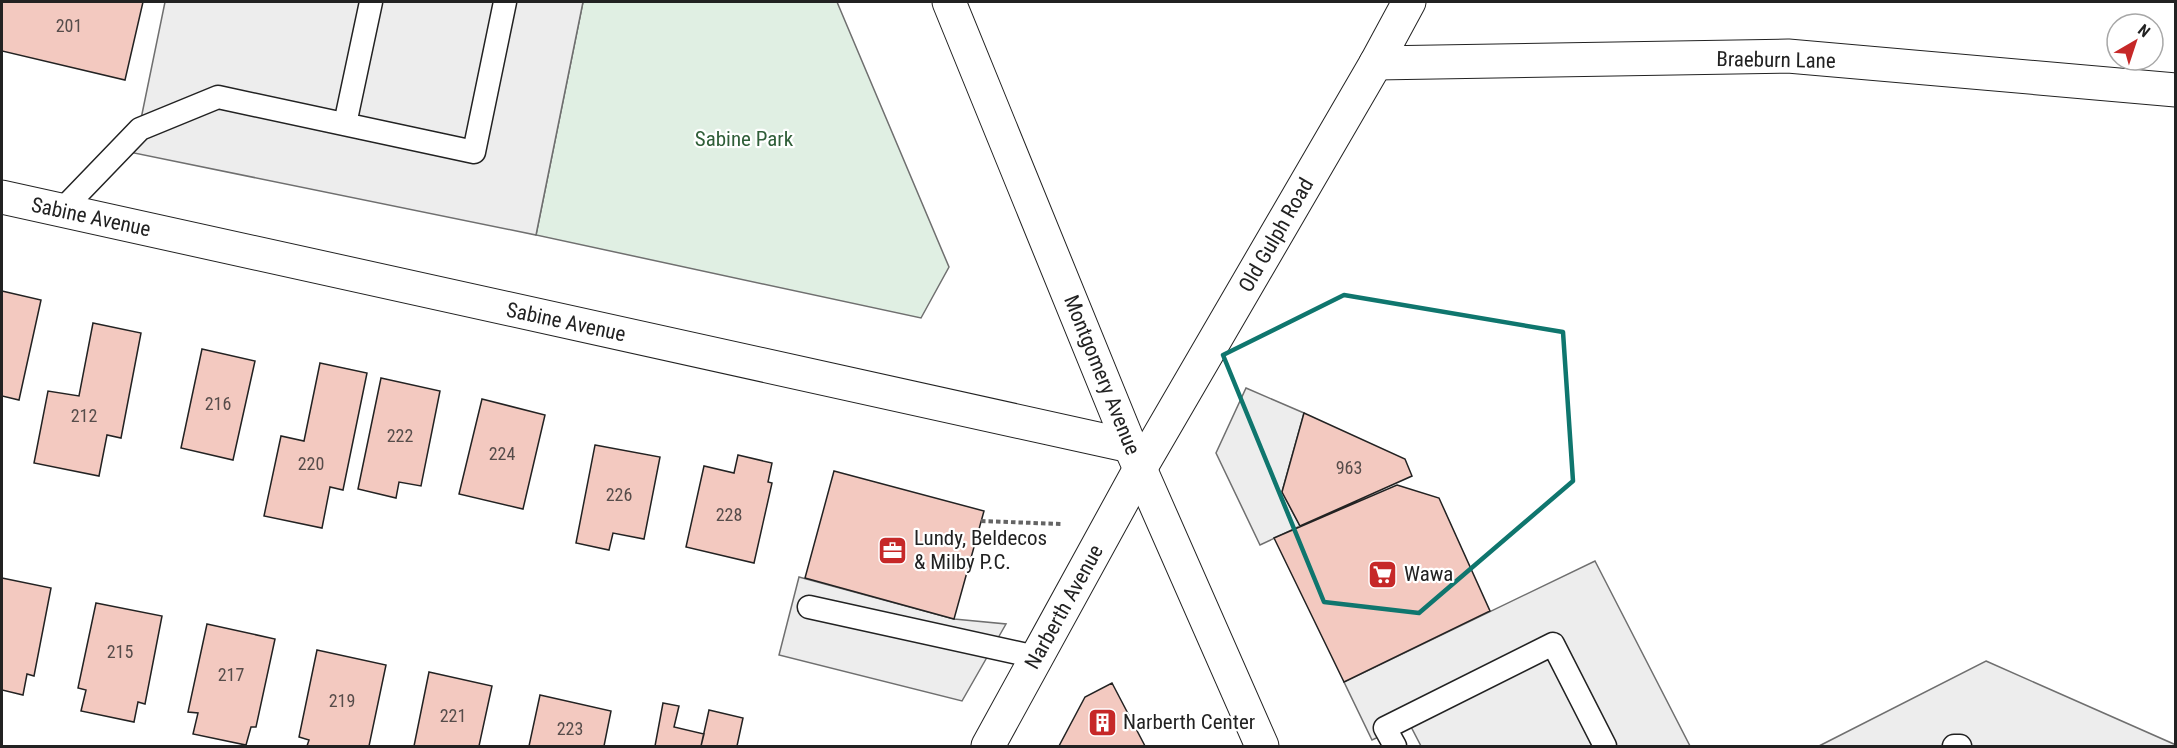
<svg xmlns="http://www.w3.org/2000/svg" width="2177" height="748" font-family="'Roboto Condensed',sans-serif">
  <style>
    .green { fill: #e0efe3; stroke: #6f6f6f; stroke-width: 1.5 }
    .parking { fill: #ededed; stroke: #6f6f6f; stroke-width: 1.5 }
    .building { fill: #f3c9c0; stroke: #222; stroke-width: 1.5 }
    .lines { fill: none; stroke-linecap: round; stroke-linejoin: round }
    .lane-casing { stroke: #222; stroke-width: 25 }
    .street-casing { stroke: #222; stroke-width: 35 }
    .secondary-casing { stroke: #222; stroke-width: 35 }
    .primary-casing { stroke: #222; stroke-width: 35 }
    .path { stroke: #646464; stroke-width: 4; stroke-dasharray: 4.5 3; stroke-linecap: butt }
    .lane { stroke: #fff; stroke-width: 22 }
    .street { stroke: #fff; stroke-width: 33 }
    .secondary { stroke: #fff; stroke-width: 33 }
    .primary { stroke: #fff; stroke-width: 33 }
    .marked { fill: none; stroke: #0f766e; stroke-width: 4.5; stroke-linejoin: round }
    .labels { text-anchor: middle; stroke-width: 4.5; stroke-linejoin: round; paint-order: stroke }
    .number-label { font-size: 18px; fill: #564c4a }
    .street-label { font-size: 21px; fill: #222; stroke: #fff }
    .park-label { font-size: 21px; fill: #2f5e38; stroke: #fff }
    .poi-label { font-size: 21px; fill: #222; stroke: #fff; text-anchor: start }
  </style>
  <rect width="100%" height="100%" fill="#fff"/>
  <path class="green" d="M 583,2 L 837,2 L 949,267 L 921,318 L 536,235 Z"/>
  <path class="parking" d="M 165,2 L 583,2 L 536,235 L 134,153 Z
    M 1246,388 L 1304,413 L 1282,492 L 1300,526 L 1260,545 L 1216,453 Z
    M 1595,561 L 1690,746 L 1421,746 L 1409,723 L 1372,740 L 1344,682 Z
    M 799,577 L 954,619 L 1006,624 L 962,701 L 779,655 Z
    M 1986,661 L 2176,745 L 2175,746 L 1819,746 Z"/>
  <path class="building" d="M 2,2 L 143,2 L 125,80 L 2,51 Z
    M 2,291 L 41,300 L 19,400 L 2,396 Z
    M 93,323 L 141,333 L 121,438 L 107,435 L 99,476 L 34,463 L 48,391 L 79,396 Z
    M 202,349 L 255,361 L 233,460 L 181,448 Z
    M 320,363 L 367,373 L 343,490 L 330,487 L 322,528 L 264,516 L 281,436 L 304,441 Z
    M 381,378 L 440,391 L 421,486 L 399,482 L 396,498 L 358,489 Z
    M 482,399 L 545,415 L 523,509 L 459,494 Z
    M 1304,413 L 1405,459 L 1412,476 L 1300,526 L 1282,492 Z
    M 595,445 L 660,457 L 644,539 L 613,533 L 609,550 L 576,543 Z
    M 738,455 L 772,463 L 768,482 L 772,483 L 754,563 L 686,547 L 704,466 L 734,473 Z
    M 834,471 L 984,511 L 954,619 L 805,578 Z
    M 1397,485 L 1439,498 L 1490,611 L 1344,682 L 1274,538 Z
    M 2,578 L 51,588 L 34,676 L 27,674 L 23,695 L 2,690 Z
    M 96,603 L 162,616 L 145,704 L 138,702 L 134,722 L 81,711 L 86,690 L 78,688 Z
    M 207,624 L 275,639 L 256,727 L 251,727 L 246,745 L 193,734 L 198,713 L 188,712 Z
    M 317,650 L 386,665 L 369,746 L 307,746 L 309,740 L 299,737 Z
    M 429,672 L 492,686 L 479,746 L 414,746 Z
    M 1112,683 L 1145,746 L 1059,746 L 1085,697 Z
    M 540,695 L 611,711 L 604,746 L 529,746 Z
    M 663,703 L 679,706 L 674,727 L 704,734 L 701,746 L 655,746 Z
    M 709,710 L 743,718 L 737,746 L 701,746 Z"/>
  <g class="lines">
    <defs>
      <path id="lane" d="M 345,124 L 371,2
        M 61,211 L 140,129 L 218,97 L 474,152 L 505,2
        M 809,607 L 1036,657
        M 1395,746 L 1385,728 L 1553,644 L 1605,746
        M 1954,746 L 1960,746"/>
      <path id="street" d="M 1376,63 L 1788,56 L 2176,90
        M 2,197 L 1130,446"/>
      <path id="secondary" d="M 988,746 L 1141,467 L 1376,63 L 1409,2"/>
      <path id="primary" d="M 949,2 L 1130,446 L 1262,746"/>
    </defs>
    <use href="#lane" class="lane-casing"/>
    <use href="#street" class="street-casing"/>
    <use href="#secondary" class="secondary-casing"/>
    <use href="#primary" class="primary-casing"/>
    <path class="path" d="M 981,521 L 1061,524"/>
    <use href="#lane" class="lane"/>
    <use href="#street" class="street"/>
    <use href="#secondary" class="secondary"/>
    <use href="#primary" class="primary"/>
  </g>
  <path class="marked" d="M 1344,295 L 1563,332 L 1573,481 L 1419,613 L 1324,602 L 1223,355 Z"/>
  <defs>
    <symbol id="office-square" viewBox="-11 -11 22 22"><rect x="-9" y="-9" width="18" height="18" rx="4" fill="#c62828" stroke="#fff"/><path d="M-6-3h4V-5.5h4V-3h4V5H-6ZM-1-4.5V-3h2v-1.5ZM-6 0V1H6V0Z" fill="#fff"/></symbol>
    <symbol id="supermarket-square" viewBox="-11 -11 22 22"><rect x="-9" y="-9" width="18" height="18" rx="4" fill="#c62828" stroke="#fff"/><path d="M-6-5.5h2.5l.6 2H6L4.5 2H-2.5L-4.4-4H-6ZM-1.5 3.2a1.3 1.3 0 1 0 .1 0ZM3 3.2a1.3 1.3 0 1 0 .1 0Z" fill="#fff"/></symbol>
    <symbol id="building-square" viewBox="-11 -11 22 22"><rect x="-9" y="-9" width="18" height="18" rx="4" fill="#c62828" stroke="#fff"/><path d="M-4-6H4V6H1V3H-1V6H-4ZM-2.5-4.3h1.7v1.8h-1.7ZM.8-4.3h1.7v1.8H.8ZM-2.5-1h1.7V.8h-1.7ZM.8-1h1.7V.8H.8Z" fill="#fff"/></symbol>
  </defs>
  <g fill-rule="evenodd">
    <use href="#office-square" x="876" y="534" width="33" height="33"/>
    <use href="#supermarket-square" x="1366" y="558" width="33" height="33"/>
    <use href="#building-square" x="1086" y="706" width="33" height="33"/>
  </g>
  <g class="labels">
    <g class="number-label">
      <text x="69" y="32">201</text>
      <text x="218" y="410">216</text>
      <text x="84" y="422">212</text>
      <text x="400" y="442">222</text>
      <text x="502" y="460">224</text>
      <text x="311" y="470">220</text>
      <text x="1349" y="474">963</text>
      <text x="619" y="501">226</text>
      <text x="729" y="521">228</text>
      <text x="120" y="658">215</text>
      <text x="231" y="681">217</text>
      <text x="342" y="707">219</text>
      <text x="453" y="722">221</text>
      <text x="570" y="735">223</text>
    </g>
    <g class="street-label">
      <text transform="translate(1776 60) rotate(1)" y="7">Braeburn Lane</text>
      <text transform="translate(91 217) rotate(12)" y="7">Sabine Avenue</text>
      <text transform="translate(1276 235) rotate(-60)" y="7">Old Gulph Road</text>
      <text transform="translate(566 322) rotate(12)" y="7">Sabine Avenue</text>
      <text transform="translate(1102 375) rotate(68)" y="7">Montgomery Avenue</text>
      <text transform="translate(1064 607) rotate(-61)" y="7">Narberth Avenue</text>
    </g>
    <g class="park-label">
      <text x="744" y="146">Sabine Park</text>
    </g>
    <g class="poi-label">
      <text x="914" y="545">Lundy, Beldecos<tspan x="914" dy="24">&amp; Milby P.C.</tspan></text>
      <text x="1404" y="581">Wawa</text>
      <text x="1123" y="729">Narberth Center</text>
    </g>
  </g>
  <rect width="2177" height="748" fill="none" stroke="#222222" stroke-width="6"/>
  <g transform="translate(2135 42) rotate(39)"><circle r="28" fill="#ffffff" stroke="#a7a7a7" stroke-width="1.5"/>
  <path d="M0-4.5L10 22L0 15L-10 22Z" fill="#c62828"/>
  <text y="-9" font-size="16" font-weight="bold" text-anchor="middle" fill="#222222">N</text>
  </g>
</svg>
